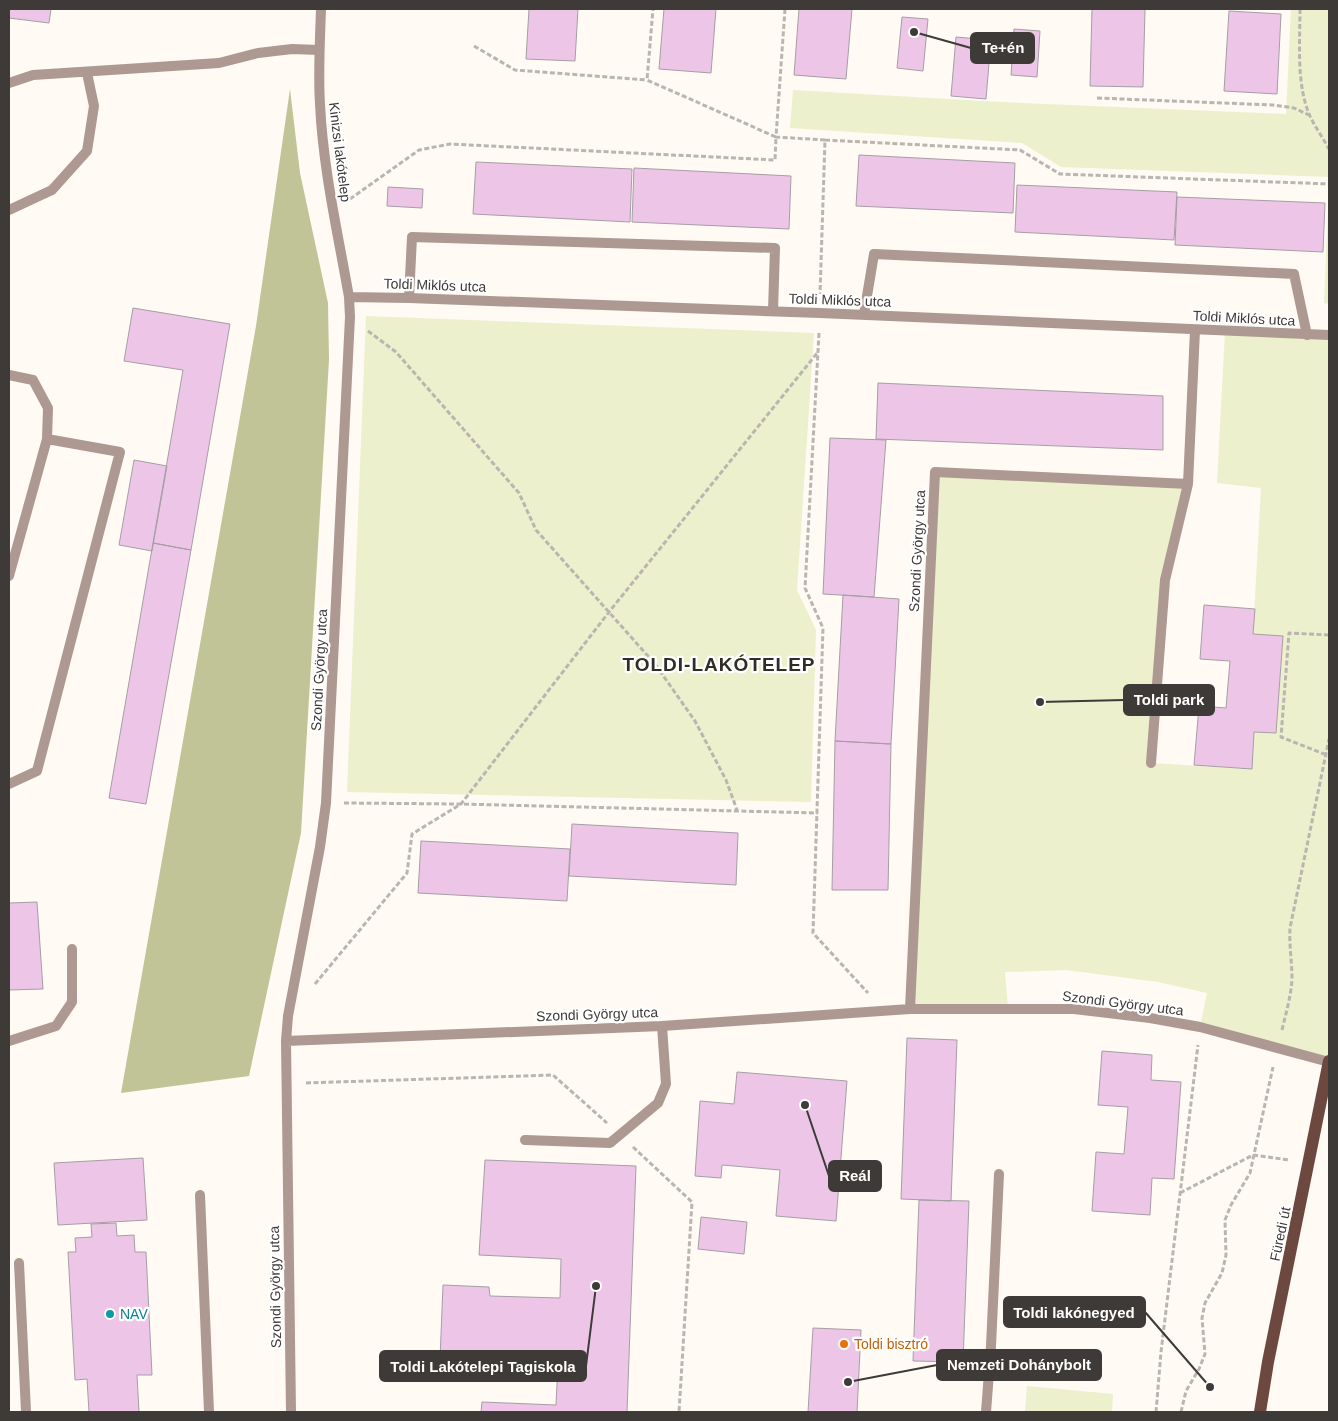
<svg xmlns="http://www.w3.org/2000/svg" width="1338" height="1421" font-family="Helvetica,sans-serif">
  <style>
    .green { fill: #ecf0cc }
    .forest { fill: #c0c496 }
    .building { fill: #edc6e7; stroke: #a69ea5 }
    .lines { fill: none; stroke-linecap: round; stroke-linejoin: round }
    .path { stroke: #bab5b0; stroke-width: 3; stroke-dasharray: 5 2.5; stroke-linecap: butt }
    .lane { stroke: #ae9892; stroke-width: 10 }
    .street { stroke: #ae9892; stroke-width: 10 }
    .primary { stroke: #6d483f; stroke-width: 12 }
    .culture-dot { fill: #0f9aa8; stroke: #fff; stroke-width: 2 }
    .food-dot { fill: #e8710a; stroke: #fff; stroke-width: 2 }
    .labels { text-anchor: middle; stroke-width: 4.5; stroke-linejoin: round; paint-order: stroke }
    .street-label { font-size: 14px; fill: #3d3a37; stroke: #fff }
    .culture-label { font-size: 14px; fill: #0d838f; stroke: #fff; text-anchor: start }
    .food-label { font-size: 14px; fill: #c56008; stroke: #fff; text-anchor: start }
    .district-label { font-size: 19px; font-weight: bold; letter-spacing: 1px; fill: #312d26; stroke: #fff }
    .leader { fill: none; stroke: #3d3a37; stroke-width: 2 }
    .callout-dot { fill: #3d3a37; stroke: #fff; stroke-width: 2 }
    .callout { fill: #3d3a37; stroke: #3d3a37; stroke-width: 2 }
    .callout-label { font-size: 15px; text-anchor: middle; font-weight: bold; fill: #fff }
  </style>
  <rect width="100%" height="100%" fill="#fffaf3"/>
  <path class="green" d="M 1291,9 L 1329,9 L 1329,177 L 1061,167 L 1022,143 L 790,128 L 793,90 L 1000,102 L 1286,114 Z
    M 1329,187 L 1329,304 L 1324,303 Z
    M 366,316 L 814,333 L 797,590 L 816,630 L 811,802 L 347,792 Z
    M 1225,331 L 1329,335 L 1329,1062 L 1200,1027 L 1207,993 L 1158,982 L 1066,970 L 1005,972 L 1008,1008 L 910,1009 L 935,472 L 1188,484 L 1165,580 L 1152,763 L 1251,769 L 1254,732 L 1276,733 L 1283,637 L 1253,634 L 1261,488 L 1217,483 Z
    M 1027,1386 L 1113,1394 L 1112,1412 L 1025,1412 Z"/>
  <path class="forest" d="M 290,89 L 300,173 L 328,303 L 329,360 L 301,833 L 249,1076 L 121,1093 L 256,326 Z"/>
  <path class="building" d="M 9,9 L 51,9 L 49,23 L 9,18 Z
    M 529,9 L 578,9 L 575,61 L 526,59 Z
    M 664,9 L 716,9 L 711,73 L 659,69 Z
    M 799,9 L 852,9 L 846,79 L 794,75 Z
    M 1092,9 L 1145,9 L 1143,87 L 1090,86 Z
    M 1229,11 L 1281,14 L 1277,94 L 1224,91 Z
    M 902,17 L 928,19 L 923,71 L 897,68 Z
    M 1014,29 L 1040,31 L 1037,77 L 1011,75 Z
    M 956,37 L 991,40 L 986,99 L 951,96 Z
    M 859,155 L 1015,163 L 1013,213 L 856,206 Z
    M 476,162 L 632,169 L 630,222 L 473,214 Z
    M 634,168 L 791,176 L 789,229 L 632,222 Z
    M 1017,185 L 1177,192 L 1174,240 L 1015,232 Z
    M 388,187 L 423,189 L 422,208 L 387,206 Z
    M 1177,197 L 1325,203 L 1323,252 L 1175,245 Z
    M 133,308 L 230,324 L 191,550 L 153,543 L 183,370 L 124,361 Z
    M 878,383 L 1163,396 L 1163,450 L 876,439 Z
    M 830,438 L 886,440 L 874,597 L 823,594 Z
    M 134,460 L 167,466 L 152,551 L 119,545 Z
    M 153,543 L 191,550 L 146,804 L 109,798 Z
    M 843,595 L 899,599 L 891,744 L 835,741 Z
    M 1204,605 L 1255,609 L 1253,634 L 1283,636 L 1276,733 L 1254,732 L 1252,769 L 1194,765 L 1199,706 L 1226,708 L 1230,661 L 1200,659 Z
    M 835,741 L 891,744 L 888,890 L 832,890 Z
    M 572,824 L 738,833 L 736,885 L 569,876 Z
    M 421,841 L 570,849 L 567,901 L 418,893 Z
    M 37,902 L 43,989 L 9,990 L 9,903 Z
    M 907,1038 L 957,1040 L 951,1201 L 901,1199 Z
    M 1102,1051 L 1152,1055 L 1151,1080 L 1181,1082 L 1174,1179 L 1152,1178 L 1150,1215 L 1092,1211 L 1096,1152 L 1124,1154 L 1128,1107 L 1098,1105 Z
    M 737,1072 L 847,1081 L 836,1221 L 776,1216 L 780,1170 L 722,1165 L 721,1178 L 695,1176 L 700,1101 L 734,1104 Z
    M 143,1158 L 147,1220 L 58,1225 L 54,1163 Z
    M 485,1160 L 636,1166 L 627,1412 L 481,1412 L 482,1402 L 556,1405 L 558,1364 L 440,1359 L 443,1285 L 489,1287 L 490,1296 L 560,1298 L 561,1259 L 479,1255 Z
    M 919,1200 L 969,1201 L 963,1362 L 913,1361 Z
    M 701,1217 L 747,1222 L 744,1254 L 698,1249 Z
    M 116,1223 L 117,1236 L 134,1235 L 135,1252 L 146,1252 L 152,1375 L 137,1375 L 139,1412 L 89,1412 L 87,1379 L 75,1380 L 68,1252 L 76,1252 L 75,1238 L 92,1237 L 91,1224 Z
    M 813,1328 L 861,1330 L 857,1412 L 808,1412 Z"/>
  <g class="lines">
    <path class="path" d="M 785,9 L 776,137 L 825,140 L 820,294
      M 1300,9 C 1300,42 1296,85 1310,116 C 1315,127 1323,138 1329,149
      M 474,46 L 515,70 L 647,80
      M 1097,98 L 1273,105 L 1294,108 L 1309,115
      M 825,140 L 1020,150 L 1060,174 L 1329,184
      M 350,199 L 419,150 L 450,144 L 775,160 L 776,137 L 647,80 L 653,9
      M 368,331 L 396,352 L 519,493 L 536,530 L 655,664 L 695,721 L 726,780 L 737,810
      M 819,333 L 805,588 L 823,628 L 813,933 L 868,993
      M 1329,635 L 1289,633 L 1281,737 L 1329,756
      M 344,803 L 461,804 L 818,813
      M 315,984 L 407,873 L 412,834 L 461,804 L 609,612 L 818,352
      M 1282,1030 C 1286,1013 1291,996 1292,979 C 1292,962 1289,945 1290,928 L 1329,739
      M 306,1083 L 553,1075 L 607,1123
      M 633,1147 L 692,1202 L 679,1412
      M 1180,1193 L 1253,1155 L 1289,1160
      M 1156,1412 L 1161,1352 L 1198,1045
      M 1181,1412 L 1186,1391 L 1199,1369 L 1205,1354 L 1202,1318 L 1205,1303 L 1222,1273 L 1226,1255 L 1225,1220 L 1231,1205 L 1250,1173 L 1273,1067"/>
    <path class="lane" d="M 9,83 L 33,75 L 219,63 L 258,53 L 292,49 L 319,50
      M 9,210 L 52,190 L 87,151 L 94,106 L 87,73
      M 409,298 L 412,237 L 775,248 L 773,311
      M 864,314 L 874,254 L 1294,274 L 1307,335
      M 9,375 L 33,380 L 48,408 L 47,439 L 9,576
      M 9,784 L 37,771 L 120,452 L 47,439
      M 9,1041 L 56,1026 L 72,1002 L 72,949
      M 525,1140 L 610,1143 L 658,1103 L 666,1084 L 662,1026
      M 200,1195 L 209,1412
      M 19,1263 L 26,1412
      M 986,1412 L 991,1346 L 999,1174"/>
    <path class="street" d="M 349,297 L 409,298 L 820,313 L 1329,335
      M 1151,763 L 1165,580 L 1188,484
      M 910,1009 L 935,472 L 1188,484 L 1195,330
      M 286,1041 L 662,1026 L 910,1009 L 1074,1009 L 1150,1018 L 1200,1027 L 1329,1062
      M 291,1412 L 286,1041 L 288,1016 L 320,847 L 326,803 L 350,317 L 349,297 C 338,234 323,169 320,104 C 318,73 320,41 321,9"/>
    <path class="primary" d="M 1260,1412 L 1268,1362 L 1329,1061"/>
  </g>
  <circle class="culture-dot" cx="110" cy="1314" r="5"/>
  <circle class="food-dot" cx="844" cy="1344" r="5"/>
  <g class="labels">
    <g class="street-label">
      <text transform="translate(340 152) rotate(83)" y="5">Kinizsi lakótelep</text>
      <text transform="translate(435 285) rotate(2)" y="5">Toldi Miklós utca</text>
      <text transform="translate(840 300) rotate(2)" y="5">Toldi Miklós utca</text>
      <text transform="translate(1244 318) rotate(3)" y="5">Toldi Miklós utca</text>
      <text transform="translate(917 551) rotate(-87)" y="5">Szondi György utca</text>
      <text transform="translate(319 670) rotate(-87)" y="5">Szondi György utca</text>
      <text transform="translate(1123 1003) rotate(7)" y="5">Szondi György utca</text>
      <text transform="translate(597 1014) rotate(-2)" y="5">Szondi György utca</text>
      <text transform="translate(1280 1234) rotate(-78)" y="5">Füredi út</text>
      <text transform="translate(275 1287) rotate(-91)" y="5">Szondi György utca</text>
    </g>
    <g class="culture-label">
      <text x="120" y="1319">NAV</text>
    </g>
    <g class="food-label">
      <text x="854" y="1349">Toldi bisztró</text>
    </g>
    <g class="district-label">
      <text x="719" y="671">TOLDI-LAKÓTELEP</text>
    </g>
  </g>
  <path class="leader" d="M914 32L971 48M1040 702L1124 700M805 1105L829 1176M1210 1387L1145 1312M848 1382L937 1365M596 1286L586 1366"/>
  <g class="callout-dot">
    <circle cx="914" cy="32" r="5"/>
    <circle cx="1040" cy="702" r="5"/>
    <circle cx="805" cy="1105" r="5"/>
    <circle cx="1210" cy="1387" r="5"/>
    <circle cx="848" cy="1382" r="5"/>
    <circle cx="596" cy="1286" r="5"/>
  </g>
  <g class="callout">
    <rect x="971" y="33" width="63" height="30" rx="5"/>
    <rect x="1124" y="685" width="90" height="30" rx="5"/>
    <rect x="829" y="1161" width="52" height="30" rx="5"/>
    <rect x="1004" y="1297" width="141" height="30" rx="5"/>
    <rect x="937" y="1350" width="164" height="30" rx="5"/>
    <rect x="380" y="1351" width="206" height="30" rx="5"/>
  </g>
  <g class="callout-label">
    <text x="1003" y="53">Te+én</text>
    <text x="1169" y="705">Toldi park</text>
    <text x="855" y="1181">Reál</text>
    <text x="1074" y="1318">Toldi lakónegyed</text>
    <text x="1019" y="1370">Nemzeti Dohánybolt</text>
    <text x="483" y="1372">Toldi Lakótelepi Tagiskola</text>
  </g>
  <rect width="1338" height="1421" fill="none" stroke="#3d3a37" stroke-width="20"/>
</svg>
